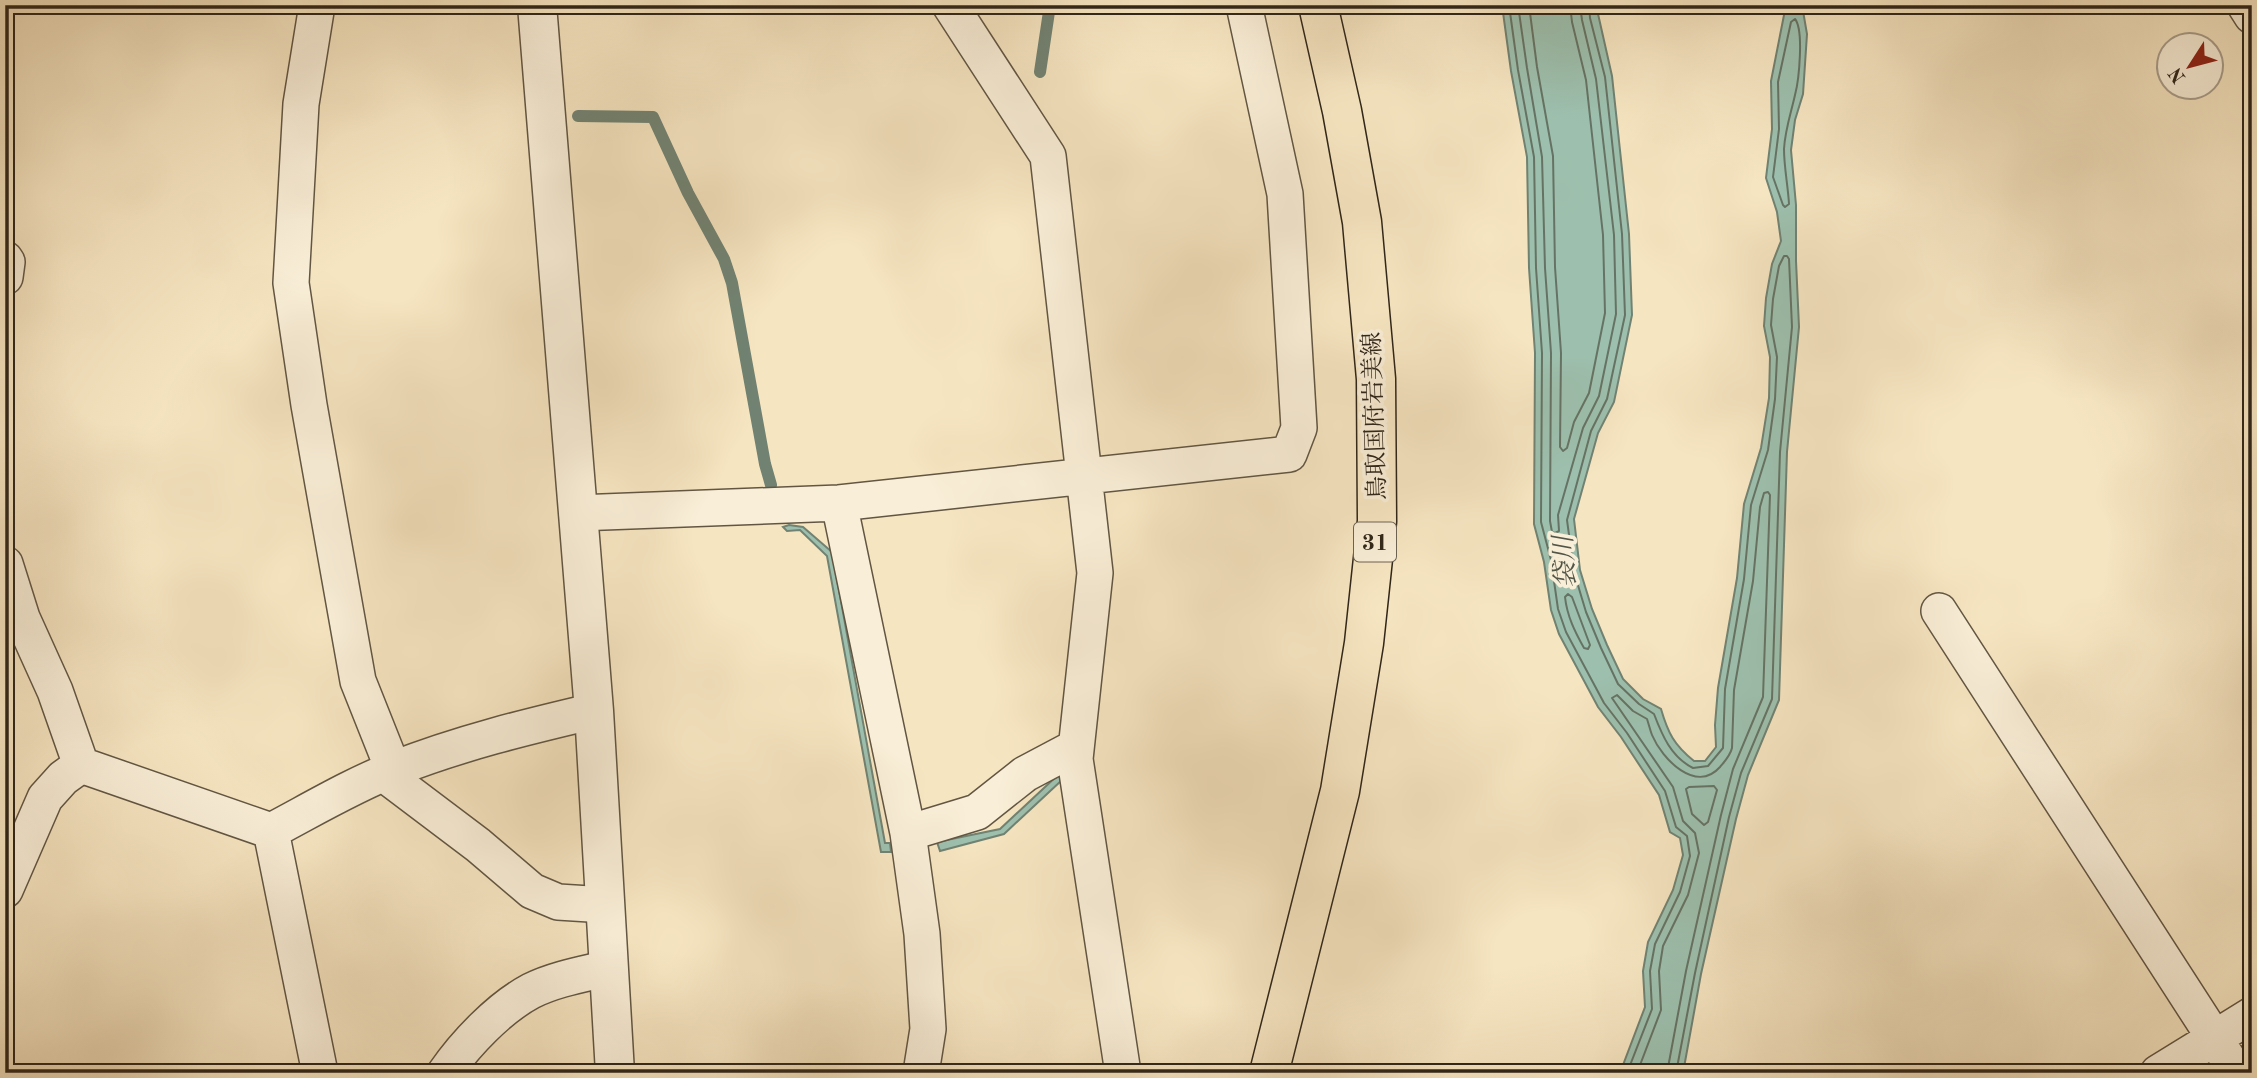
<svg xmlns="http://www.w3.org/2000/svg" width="2257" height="1078" font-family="'Old Standard TT','Noto Serif JP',serif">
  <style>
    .water { fill: #9dc0ae; stroke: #718272; stroke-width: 2 }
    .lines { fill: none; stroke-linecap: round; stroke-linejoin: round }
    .shore { stroke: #667364; stroke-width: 2 }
    .stream { stroke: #718272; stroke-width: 12 }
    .minor-casing { stroke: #625643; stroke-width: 38 }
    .tertiary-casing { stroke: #625643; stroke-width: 41 }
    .primary-casing { stroke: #302619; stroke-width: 41 }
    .minor { stroke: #f9eed7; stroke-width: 35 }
    .tertiary { stroke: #f9eed7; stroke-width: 38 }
    .primary { stroke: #f6e5c1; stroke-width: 38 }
    .labels { text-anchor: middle; stroke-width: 7; stroke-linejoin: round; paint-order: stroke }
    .shield { fill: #f9eed7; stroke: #6c6252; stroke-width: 2 }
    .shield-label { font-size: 23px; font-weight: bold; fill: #302619 }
    .street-label { font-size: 24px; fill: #302619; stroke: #f9eed7 }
    .water-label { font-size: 26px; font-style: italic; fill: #515446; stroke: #f9eed7 }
  </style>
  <rect width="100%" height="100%" fill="#f6e5c1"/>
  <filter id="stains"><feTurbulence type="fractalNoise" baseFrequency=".00286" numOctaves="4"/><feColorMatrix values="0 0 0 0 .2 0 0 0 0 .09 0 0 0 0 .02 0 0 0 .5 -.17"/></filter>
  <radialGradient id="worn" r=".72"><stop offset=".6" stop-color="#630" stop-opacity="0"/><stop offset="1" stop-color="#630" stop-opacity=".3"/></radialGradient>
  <path class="water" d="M 1502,5 L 1596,5 L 1612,76 L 1629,234 L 1632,315 L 1614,402 L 1598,433 L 1574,519 L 1580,570 L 1592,609 L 1607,645 L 1623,679 L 1643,699 L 1661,709 C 1668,733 1674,745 1694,761 L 1705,761 L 1716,747 L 1715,725 L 1718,688 L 1737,578 L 1744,504 L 1761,448 L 1769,398 L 1770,357 L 1764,326 L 1766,298 L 1772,264 L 1781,241 L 1777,212 L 1766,178 L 1772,129 L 1771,81 L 1786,5 L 1802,5 L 1807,34 L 1803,94 L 1795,120 L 1791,150 L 1796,205 L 1796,261 L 1799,327 L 1787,452 L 1779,700 L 1748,775 L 1736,819 L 1701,974 L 1683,1073 L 1620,1073 L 1645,1007 L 1643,971 L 1648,942 L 1673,890 L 1683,855 L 1680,838 L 1670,832 L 1659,795 L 1621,737 L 1598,707 L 1559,634 L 1551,610 L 1544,562 L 1534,524 L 1535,353 L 1529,268 L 1527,157 L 1511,71 Z
    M 789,525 L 803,527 L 832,552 L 885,843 L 890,843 L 891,852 L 881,852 L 827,556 L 800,530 L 787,531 L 783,527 Z
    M 1059,774 L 1062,780 L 1004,834 L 940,851 L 937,842 L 1000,829 Z"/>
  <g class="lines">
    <path class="shore" d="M 1509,5 L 1518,70 L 1534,157 L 1536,268 L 1542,353 L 1541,522 L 1551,560 L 1558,609 L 1566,632 L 1604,703 L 1627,733 L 1665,791 L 1676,827 L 1687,836 L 1690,856 L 1680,892 L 1655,944 L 1650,971 L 1652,1009 L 1627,1073
      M 1518,5 L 1527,68 L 1542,157 L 1545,268 L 1551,353 L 1550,521 L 1552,532 L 1555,533 L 1559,531 L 1558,515 L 1583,428 L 1599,396 L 1616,314 L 1614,235 L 1596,79 L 1582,20 L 1580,5
      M 1529,5 L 1537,67 L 1553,156 L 1555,267 L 1561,353 L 1560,447 L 1563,451 L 1567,448 L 1574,422 L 1589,393 L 1605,313 L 1603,235 L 1586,80 L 1572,22 L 1570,5
      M 1589,5 L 1590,18 L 1605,77 L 1622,234 L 1625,315 L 1607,399 L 1591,431 L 1567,520 L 1574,572 L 1586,612 L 1601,648 L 1618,684 L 1639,704 L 1654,714 C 1662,735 1671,757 1693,768 L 1708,766 L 1723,748 L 1725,689 L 1744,579 L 1751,505 L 1768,450 L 1775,399 L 1777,357 L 1771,325 L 1773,299 L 1779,266 L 1784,256 L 1787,256 L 1789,259 L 1792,327 L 1780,452 L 1772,699 L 1741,773 L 1729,817 L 1695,973 L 1676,1073
      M 1795,19 C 1804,30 1799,80 1795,95 C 1791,113 1785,130 1784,149 C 1784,167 1788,186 1789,204 L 1785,207 L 1783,205 L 1773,177 L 1779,129 L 1778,82 L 1791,22 Z
      M 1568,594 L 1572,597 L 1590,645 L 1588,649 L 1584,648 C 1575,632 1567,616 1565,597 Z
      M 1714,786 L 1717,790 L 1708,822 L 1704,825 L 1692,814 L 1686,789 L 1689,787 Z
      M 1637,1073 L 1661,1010 L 1659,971 L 1663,946 L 1688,895 L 1699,853 L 1695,833 L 1683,821 L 1673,787 L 1612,698 L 1617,695 L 1633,711 L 1647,719 C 1649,725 1650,730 1652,735 C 1662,759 1696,794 1720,767 C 1725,761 1730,756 1732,748 L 1734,690 L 1753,581 L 1760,507 L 1764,493 L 1768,492 L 1770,495 L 1763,697 L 1733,769 L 1721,815 L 1686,971 L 1667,1073"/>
    <path class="stream" d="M 1040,72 L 1050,5
      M 578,116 L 653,117 L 688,193 L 724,259 L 732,283 L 765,464 L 771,485"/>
    <defs>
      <path id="minor" d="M 317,5 L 301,104 L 291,283 L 309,405 L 358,681 L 393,769
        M 950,5 L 1048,156 L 1095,573 L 1075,759 L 1123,1073
        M 2245,5 L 2252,16
        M 5,259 L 7,262 L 5,277
        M 839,503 L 908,833 L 922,934 L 928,1029 L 921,1073
        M 577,513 L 839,503 L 1289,454 L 1299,428 L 1285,194 L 1244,5
        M 5,564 L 22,618 L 55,691 L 81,765
        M 1939,611 L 2237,1073
        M 81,765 L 271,831 C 311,810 351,786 394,769 C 460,743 526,727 594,711
        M 384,774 L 478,845 L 532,891 L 558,902 L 606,905
        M 271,831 L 320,1073
        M 908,833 L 977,812 L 1025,774 L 1076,747
        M 5,890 L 45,798 L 63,778 L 81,765
        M 445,1073 C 465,1044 499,1008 531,991 C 555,979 584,974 609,968
        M 2158,1073 L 2252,1015"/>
      <path id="tertiary" d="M 537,5 L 594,711 L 615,1073"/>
      <path id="primary" d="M 1269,1073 L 1340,791 L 1364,643 L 1377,521 L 1376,379 L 1362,222 L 1342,111 L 1318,5"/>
    </defs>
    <use href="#minor" class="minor-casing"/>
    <use href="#tertiary" class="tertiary-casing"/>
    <use href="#primary" class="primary-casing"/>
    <use href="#minor" class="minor"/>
    <use href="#tertiary" class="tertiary"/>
    <use href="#primary" class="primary"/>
  </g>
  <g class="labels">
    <rect class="shield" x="1354" y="522.5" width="42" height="39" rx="5"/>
    <g class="shield-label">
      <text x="1375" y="550">31</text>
    </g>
    <g class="street-label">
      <text transform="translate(1374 416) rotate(-92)" y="8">鳥取国府岩美線</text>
    </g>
    <g class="water-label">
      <text transform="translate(1564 562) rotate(-94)" y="9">袋川</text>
    </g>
  </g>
  <rect width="2257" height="1078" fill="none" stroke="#f6e5c1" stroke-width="28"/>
  <rect x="7" y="7" width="2243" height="1064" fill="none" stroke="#302619" stroke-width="3.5"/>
  <rect x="14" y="14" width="2229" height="1050" fill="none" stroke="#302619" stroke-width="2"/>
  <g transform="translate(2190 66) rotate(234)"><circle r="33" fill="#f9eed7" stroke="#a99e8b" stroke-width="2"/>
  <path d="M0-5L12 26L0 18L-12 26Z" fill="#8f2418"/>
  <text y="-10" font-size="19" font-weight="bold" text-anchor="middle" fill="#302619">N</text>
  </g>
  <rect width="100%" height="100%" filter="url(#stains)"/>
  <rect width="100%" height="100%" fill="url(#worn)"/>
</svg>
